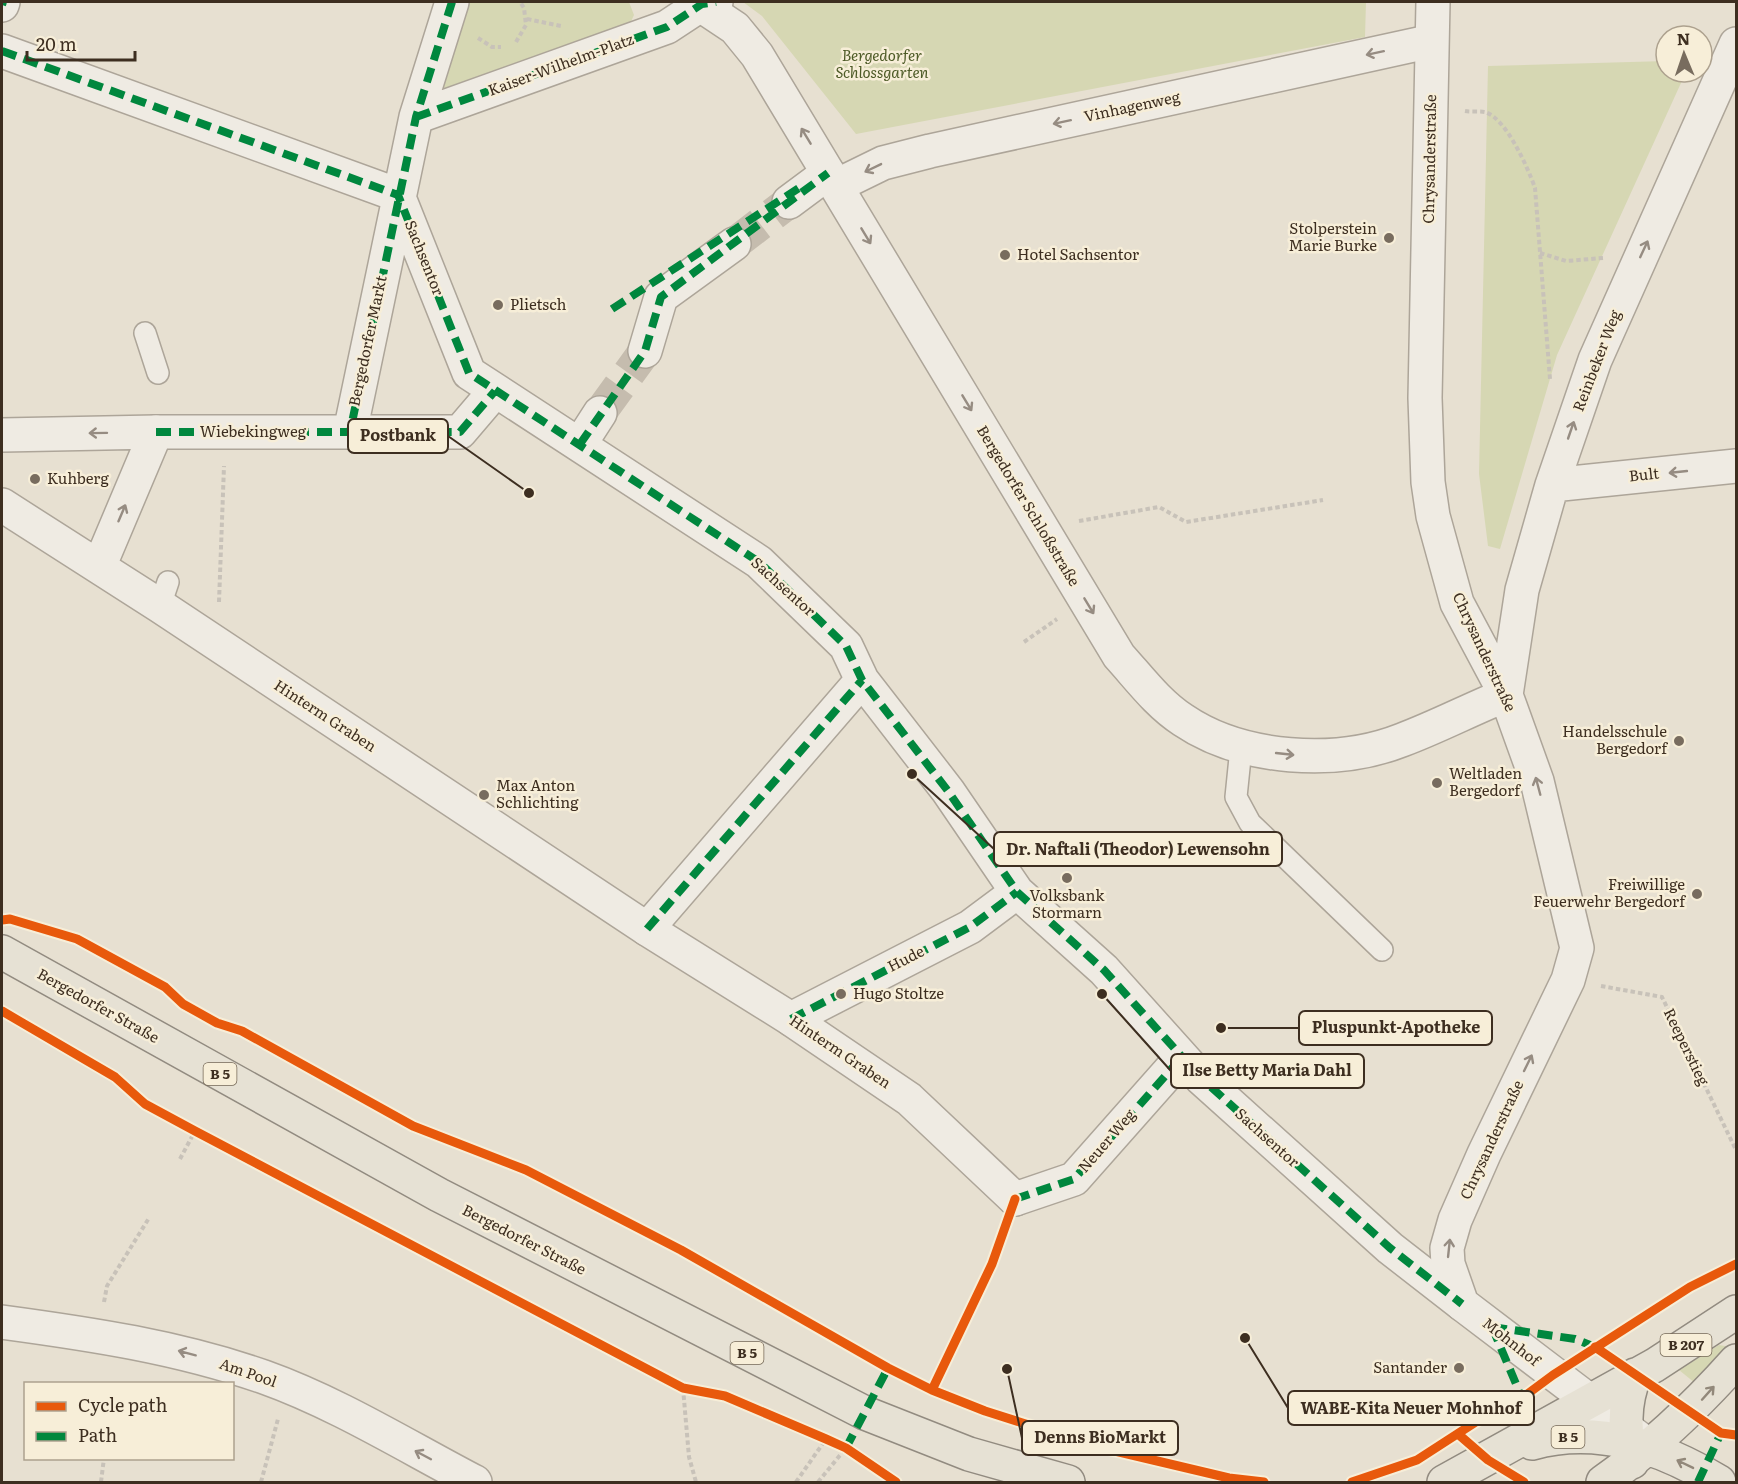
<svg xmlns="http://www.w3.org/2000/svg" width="1738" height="1484" font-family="Literata,serif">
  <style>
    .green { fill: #d6d7b3 }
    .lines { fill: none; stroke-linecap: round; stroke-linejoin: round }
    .pedestrian-tunnel { stroke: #c5bcae; stroke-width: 33; stroke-dasharray: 33 16; stroke-linecap: butt }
    .service-casing { stroke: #ada599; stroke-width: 24 }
    .pedestrian-casing { stroke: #ada599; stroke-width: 36 }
    .minor-casing { stroke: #ada599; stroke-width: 36 }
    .primary-casing { stroke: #928b80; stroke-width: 36 }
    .path { stroke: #c8c2b9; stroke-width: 4; stroke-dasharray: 4.5 3; stroke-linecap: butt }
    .service { stroke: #efebe3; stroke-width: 21 }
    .pedestrian { stroke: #efebe3; stroke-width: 33 }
    .minor { stroke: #efebe3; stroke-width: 33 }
    .primary { stroke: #e6e1d4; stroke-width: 33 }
    .quiet { stroke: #00873e; stroke-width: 8; stroke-dasharray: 15 8; stroke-linecap: butt }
    .cycleway-casing { stroke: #f7eed8; stroke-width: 13 }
    .cycleway { stroke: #e8590c; stroke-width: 9 }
    .oneway { stroke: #968c82 }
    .oneway2 { stroke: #92887a }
    .poi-dot { fill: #786c5e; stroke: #f7eed8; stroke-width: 2 }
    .labels { text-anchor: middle; stroke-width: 5; stroke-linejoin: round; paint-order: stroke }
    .shield { fill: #f7eed8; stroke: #756857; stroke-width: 1.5 }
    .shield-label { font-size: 14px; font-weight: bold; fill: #3d2e20 }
    .park-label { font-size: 15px; font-style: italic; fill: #4d5a26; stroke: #f7eed8 }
    .street-label { font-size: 15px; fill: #3d2e20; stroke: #f7eed8 }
    .poi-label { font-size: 15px; fill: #3d2e20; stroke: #f7eed8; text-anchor: start }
    .leader { fill: none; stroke: #3d2e20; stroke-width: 2 }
    .callout-dot { fill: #3d2e20; stroke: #f7eed8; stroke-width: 2 }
    .callout { fill: #f7eed8; stroke: #3d2e20; stroke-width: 2 }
    .callout-label { font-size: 16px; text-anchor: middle; font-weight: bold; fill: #3d2e20 }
  </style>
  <rect width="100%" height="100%" fill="#e7e0d1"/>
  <path class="green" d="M 460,2 L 629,2 L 634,15 L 628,28 L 443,91 L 436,79 Z
    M 743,2 L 1366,2 L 1365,37 L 856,134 L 762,16 Z
    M 1666,61 L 1666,72 L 1686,72 L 1557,355 L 1500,549 L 1488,546 L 1479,474 L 1488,66 Z
    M 1719,1345 L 1725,1346 L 1727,1354 L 1695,1383 L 1679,1370 Z"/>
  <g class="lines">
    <path class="pedestrian-tunnel" d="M 734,244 L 789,202
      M 600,413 L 645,351"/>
    <defs>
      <path id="service" d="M 145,333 L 158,373
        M 160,606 L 168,582
        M 1241,748 L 1236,797 L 1250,823 L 1382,950"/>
      <path id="pedestrian" d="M 452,2 L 416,117 L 350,432 L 460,432 L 495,391
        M 2,5 L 3,2
        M 2,51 L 398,195 L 469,373 L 759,562 L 846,646 L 862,680 L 948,791 L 1017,892 L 1104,970 L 1201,1078 L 1390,1248 L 1462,1304
        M 416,117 L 667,27 L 702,4 L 716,2
        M 789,202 L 828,173
        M 645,351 L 661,297 L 734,244
        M 156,432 L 350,432
        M 580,444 L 600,413
        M 647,929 L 862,680
        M 791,1019 L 970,927 L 1017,892
        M 1015,1199 L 1074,1179 L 1182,1057"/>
      <path id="minor" d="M 696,2 L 735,28 L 757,55 L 1119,656 C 1139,678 1158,704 1183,720 C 1242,760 1336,766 1402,740 C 1437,727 1471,709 1506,695
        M 1433,2 L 1425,398 L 1428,482 L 1433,516 L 1457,603 L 1506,695 L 1537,781 L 1577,948 L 1568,980 L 1484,1154 L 1455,1220 L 1447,1248 L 1448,1264 L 1462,1304 L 1645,1443
        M 836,186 L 883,163 L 930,151 L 1432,41
        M 2,435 L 156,432 L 99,567
        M 1552,485 L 1736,466
        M 2,505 L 160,606 L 647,929 L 791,1019 L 909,1099 L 1015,1199
        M 1506,695 L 1522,590 L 1552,485 L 1595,360 L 1736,44
        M 2,1322 C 91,1334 178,1347 264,1377 C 337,1403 406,1446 475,1482"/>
      <path id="primary" d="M 2,952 L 439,1195 L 865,1413 L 969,1454 L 1068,1482
        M 1532,1443 C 1599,1425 1661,1447 1719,1482
        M 1632,1462 C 1624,1432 1623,1404 1635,1375
        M 1444,1482 L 1655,1365 L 1736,1312
        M 1603,1482 C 1653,1447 1695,1407 1736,1361"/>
    </defs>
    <use href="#service" class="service-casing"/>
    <use href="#pedestrian" class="pedestrian-casing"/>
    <use href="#minor" class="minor-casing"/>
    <use href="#primary" class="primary-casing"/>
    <path class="path" d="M 527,19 L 561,26
      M 478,38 L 492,47 L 501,47
      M 516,42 L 526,25 L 524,8 L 520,2
      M 1465,111 C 1471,112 1479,111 1485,112 C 1506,118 1528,168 1535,188 L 1550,379
      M 1540,253 L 1566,261 L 1603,258
      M 1079,521 L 1159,507 L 1186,522 L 1323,500
      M 219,602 L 224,466
      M 1024,642 L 1057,619
      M 1601,986 L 1662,997 L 1736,1150
      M 180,1159 L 195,1131
      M 104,1302 L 107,1286 L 149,1218
      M 683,1388 L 689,1457 L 696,1482
      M 101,1482 L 104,1458
      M 261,1482 L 278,1419
      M 796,1482 L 826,1439
      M 818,1482 L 846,1448"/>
    <use href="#service" class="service"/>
    <use href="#pedestrian" class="pedestrian"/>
    <use href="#minor" class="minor"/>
    <use href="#primary" class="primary"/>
    <path class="quiet" d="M 452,2 L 416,117 L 350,432 L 460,432 L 495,391
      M 2,5 L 3,2
      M 2,51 L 398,195 L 469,373 L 759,562 L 846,646 L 862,680 L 948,791 L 1017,892 L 1104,970 L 1201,1078 L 1390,1248 L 1462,1304
      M 416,117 L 667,27 L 702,4 L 716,2
      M 612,309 L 799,188
      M 156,432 L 350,432
      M 580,444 L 645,351 L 661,297 L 828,173
      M 647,929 L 862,680
      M 791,1019 L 970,927 L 1017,892
      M 1015,1199 L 1074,1179 L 1182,1057
      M 1492,1327 L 1575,1339 L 1595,1347
      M 1492,1327 L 1522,1398
      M 846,1448 L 888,1368 L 893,1371
      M 1698,1482 L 1721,1433 L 1727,1434"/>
    <defs>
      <path id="cycleway" d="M 2,920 L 10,919 L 77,939 L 165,987 L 183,1004 L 217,1023 L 242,1031 L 413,1126 L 526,1170 L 681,1250 L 888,1368 L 932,1390 L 985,1411 L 1098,1447 L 1229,1478 L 1264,1482
        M 2,1011 L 115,1077 L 145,1104 L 195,1131 L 683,1388 L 725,1396 L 826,1439 L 846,1448 L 896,1482
        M 1595,1347 L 1721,1433 L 1736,1435
        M 932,1390 L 992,1264 L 1015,1199
        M 1458,1434 L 1488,1460 L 1524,1482
        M 1352,1482 L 1417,1460 L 1485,1416 L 1522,1398 L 1553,1375 L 1690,1287 L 1736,1264"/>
    </defs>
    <use href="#cycleway" class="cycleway-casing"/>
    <use href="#cycleway" class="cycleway"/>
  </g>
  <defs><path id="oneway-shaft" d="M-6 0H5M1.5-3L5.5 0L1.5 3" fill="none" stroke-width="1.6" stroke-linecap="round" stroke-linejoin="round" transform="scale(1.5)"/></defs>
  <g class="oneway">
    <use href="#oneway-shaft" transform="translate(1375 53) rotate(168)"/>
    <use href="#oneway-shaft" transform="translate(1062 122) rotate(168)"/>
    <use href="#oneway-shaft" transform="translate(806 136) rotate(-121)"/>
    <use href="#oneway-shaft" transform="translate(873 168) rotate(154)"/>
    <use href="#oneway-shaft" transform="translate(866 236) rotate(59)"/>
    <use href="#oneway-shaft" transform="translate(1644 249) rotate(-65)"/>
    <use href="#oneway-shaft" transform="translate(967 403) rotate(59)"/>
    <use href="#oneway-shaft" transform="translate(1571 430) rotate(-71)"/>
    <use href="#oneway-shaft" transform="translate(98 433) rotate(179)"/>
    <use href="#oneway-shaft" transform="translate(1678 472) rotate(174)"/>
    <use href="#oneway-shaft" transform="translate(122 513) rotate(-67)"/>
    <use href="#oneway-shaft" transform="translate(1089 606) rotate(59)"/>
    <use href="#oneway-shaft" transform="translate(1285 754) rotate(6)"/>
    <use href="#oneway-shaft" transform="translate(1538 786) rotate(-105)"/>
    <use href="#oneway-shaft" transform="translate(1528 1063) rotate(-64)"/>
    <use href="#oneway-shaft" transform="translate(1449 1248) rotate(-84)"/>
    <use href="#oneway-shaft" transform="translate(187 1353) rotate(-165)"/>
    <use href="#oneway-shaft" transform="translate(423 1455) rotate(-152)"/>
  </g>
  <g class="oneway2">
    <use href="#oneway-shaft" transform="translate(1708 1393) rotate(-48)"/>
    <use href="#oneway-shaft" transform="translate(1685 1464) rotate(-154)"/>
  </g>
  <g class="poi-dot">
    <circle cx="1389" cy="238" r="6"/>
    <circle cx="1005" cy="255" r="6"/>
    <circle cx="498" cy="305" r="6"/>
    <circle cx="35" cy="479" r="6"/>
    <circle cx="1679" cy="741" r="6"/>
    <circle cx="1437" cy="783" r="6"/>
    <circle cx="484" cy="795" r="6"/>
    <circle cx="1067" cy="878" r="6"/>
    <circle cx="1697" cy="894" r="6"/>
    <circle cx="841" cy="994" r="6"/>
    <circle cx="1459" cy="1368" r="6"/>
  </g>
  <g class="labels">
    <g class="shield">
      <rect x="203.5" y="1063" width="33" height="22" rx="4.5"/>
      <rect x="1660.5" y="1334" width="51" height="22" rx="4.5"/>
      <rect x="730.5" y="1342" width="33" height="22" rx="4.5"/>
      <rect x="1551.5" y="1426" width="33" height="22" rx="4.5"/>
    </g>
    <g class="shield-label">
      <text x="220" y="1079">B 5</text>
      <text x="1686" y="1350">B 207</text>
      <text x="747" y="1358">B 5</text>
      <text x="1568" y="1442">B 5</text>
    </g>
    <g class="park-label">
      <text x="882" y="61">Bergedorfer<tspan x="882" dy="17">Schlossgarten</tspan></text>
    </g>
    <g class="street-label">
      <text transform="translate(561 65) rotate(-20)" y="5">Kaiser-Wilhelm-Platz</text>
      <text transform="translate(1132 107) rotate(-12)" y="5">Vinhagenweg</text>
      <text transform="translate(1430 159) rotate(-89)" y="5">Chrysanderstraße</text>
      <text transform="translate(424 258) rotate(68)" y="5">Sachsentor</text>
      <text transform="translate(368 341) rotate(-78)" y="5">Bergedorfer Markt</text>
      <text transform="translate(1597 361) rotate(-69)" y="5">Reinbeker Weg</text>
      <text x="253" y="437">Wiebekingweg</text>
      <text transform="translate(1644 475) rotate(-6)" y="5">Bult</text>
      <text transform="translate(1028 506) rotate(59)" y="5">Bergedorfer Schloßstraße</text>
      <text transform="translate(783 587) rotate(42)" y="5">Sachsentor</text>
      <text transform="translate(1484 652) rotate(65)" y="5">Chrysanderstraße</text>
      <text transform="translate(325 716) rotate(33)" y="5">Hinterm Graben</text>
      <text transform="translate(906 959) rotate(-27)" y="5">Hude</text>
      <text transform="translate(98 1006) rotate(29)" y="5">Bergedorfer Straße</text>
      <text transform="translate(1686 1047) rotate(64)" y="5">Reeperstieg</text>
      <text transform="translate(840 1052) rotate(34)" y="5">Hinterm Graben</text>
      <text transform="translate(1267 1138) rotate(42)" y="5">Sachsentor</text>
      <text transform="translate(1492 1140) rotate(-65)" y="5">Chrysanderstraße</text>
      <text transform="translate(1107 1141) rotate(-49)" y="5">Neuer Weg</text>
      <text transform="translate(524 1240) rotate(27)" y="5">Bergedorfer Straße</text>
      <text transform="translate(1511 1342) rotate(38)" y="5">Mohnhof</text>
      <text transform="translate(248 1373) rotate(19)" y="5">Am Pool</text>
    </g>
    <g class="poi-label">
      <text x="1377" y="234" text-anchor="end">Stolperstein<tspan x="1377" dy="17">Marie Burke</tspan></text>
      <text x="1017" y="260">Hotel Sachsentor</text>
      <text x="510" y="310">Plietsch</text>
      <text x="47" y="484">Kuhberg</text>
      <text x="1667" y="737" text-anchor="end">Handelsschule<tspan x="1667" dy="17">Bergedorf</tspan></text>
      <text x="1449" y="779">Weltladen<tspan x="1449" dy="17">Bergedorf</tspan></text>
      <text x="496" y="791">Max Anton<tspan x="496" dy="17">Schlichting</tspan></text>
      <text x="1685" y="890" text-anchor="end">Freiwillige<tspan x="1685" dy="17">Feuerwehr Bergedorf</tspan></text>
      <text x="1067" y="901" text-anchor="middle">Volksbank<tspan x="1067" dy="17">Stormarn</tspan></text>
      <text x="853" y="999">Hugo Stoltze</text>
      <text x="1447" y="1373" text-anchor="end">Santander</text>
    </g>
  </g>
  <path class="leader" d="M529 493L448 436M912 774L994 849M1221 1028L1299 1028M1102 994L1171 1071M1245 1338L1288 1408M1007 1369L1022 1438"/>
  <g class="callout-dot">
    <circle cx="529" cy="493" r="6"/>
    <circle cx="912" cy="774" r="6"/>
    <circle cx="1221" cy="1028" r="6"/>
    <circle cx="1102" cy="994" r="6"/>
    <circle cx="1245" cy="1338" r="6"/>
    <circle cx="1007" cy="1369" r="6"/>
  </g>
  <g class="callout">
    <rect x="348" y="419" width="100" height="34" rx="6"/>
    <rect x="994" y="832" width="288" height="34" rx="6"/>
    <rect x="1299" y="1011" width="193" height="34" rx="6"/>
    <rect x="1171" y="1054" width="193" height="34" rx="6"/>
    <rect x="1288" y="1391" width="246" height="34" rx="6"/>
    <rect x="1022" y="1421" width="156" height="34" rx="6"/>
  </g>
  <g class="callout-label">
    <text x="398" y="441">Postbank</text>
    <text x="1138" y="855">Dr. Naftali (Theodor) Lewensohn</text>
    <text x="1396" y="1033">Pluspunkt-Apotheke</text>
    <text x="1267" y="1076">Ilse Betty Maria Dahl</text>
    <text x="1411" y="1414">WABE-Kita Neuer Mohnhof</text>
    <text x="1100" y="1443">Denns BioMarkt</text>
  </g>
  <rect width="1738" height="1484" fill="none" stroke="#3d2e20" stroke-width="6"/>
  <rect x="24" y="1382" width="210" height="78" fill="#f7eed8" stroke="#ada18e" stroke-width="1.5"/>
  <rect x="36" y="1402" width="30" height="9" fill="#e8590c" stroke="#ada18e" stroke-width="1.5"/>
  <text x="78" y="1412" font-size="18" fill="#3d2e20">Cycle path</text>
  <rect x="36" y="1432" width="30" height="9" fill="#00873e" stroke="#ada18e" stroke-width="1.5"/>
  <text x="78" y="1442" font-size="18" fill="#3d2e20">Path</text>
  <g transform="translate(1684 54) rotate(358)"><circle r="28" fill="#f7eed8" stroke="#ada18e" stroke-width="1.5"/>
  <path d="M0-4.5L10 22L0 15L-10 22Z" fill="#786c5e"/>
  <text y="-9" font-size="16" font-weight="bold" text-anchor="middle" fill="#3d2e20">N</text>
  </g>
  <path d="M27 51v9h108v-9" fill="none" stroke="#3d2e20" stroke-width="3"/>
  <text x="36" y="51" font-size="18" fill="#3d2e20" stroke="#f7eed8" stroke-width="4.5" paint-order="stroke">20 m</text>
</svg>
